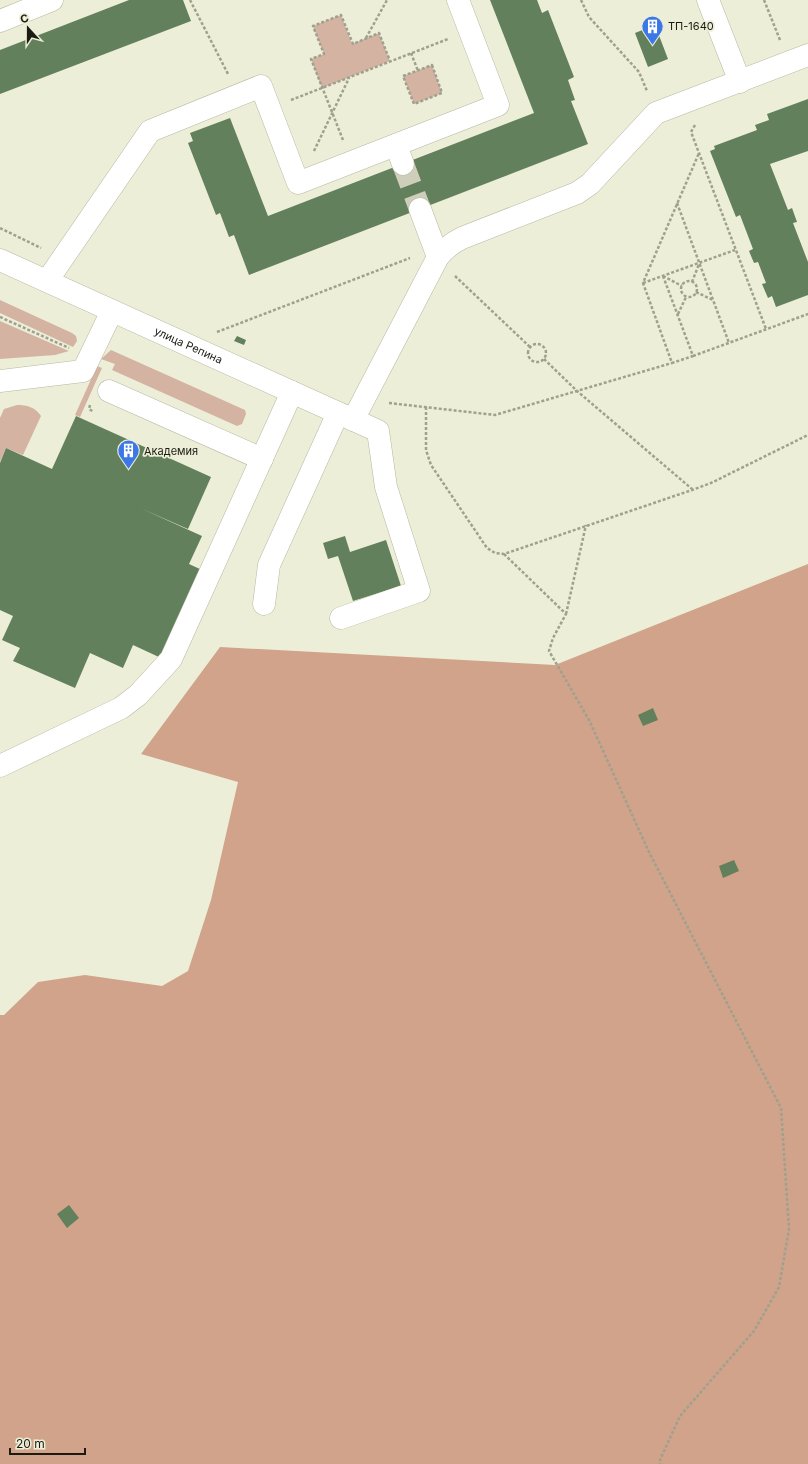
<svg xmlns="http://www.w3.org/2000/svg" width="808" height="1464" font-family="Inter,sans-serif">
  <style>
    .green { fill: #d4b3a3 }
    .forest { fill: #d1a38b }
    .building { fill: #62805c }
    .lines { fill: none; stroke-linecap: round; stroke-linejoin: round }
    .minor-tunnel { stroke: #ceceba; stroke-width: 22; stroke-dasharray: 22 11; stroke-linecap: butt }
    .minor-casing { stroke: #b7b8a3; stroke-width: 23 }
    .path { stroke: #9fa08e; stroke-width: 2.5; stroke-dasharray: 3 2; stroke-linecap: butt }
    .minor { stroke: #fff; stroke-width: 22 }
    .labels { text-anchor: middle; stroke-width: 3.5; stroke-linejoin: round; paint-order: stroke }
    .poi-label { font-size: 11px; fill: #1b1b13; stroke: #edeed7; text-anchor: start }
    .street-label { font-size: 11px; fill: #1b1b13; stroke: #edeed7 }
  </style>
  <rect width="100%" height="100%" fill="#edeed7"/>
  <path class="green" d="M 341,15 L 352,44 L 379,33 L 390,61 L 322,88 L 311,59 L 324,54 L 313,26 Z
    M 432,65 L 442,93 L 414,104 L 403,76 Z
    M 0,300 L 72,333 L 76,336 L 77,341 L 73,347 L 0,313 Z
    M 0,321 L 69,351 L 55,355 L 0,359 Z
    M 111,350 L 245,410 L 246,414 L 242,424 L 237,426 L 112,370 L 115,364 L 101,359 Z
    M 97,366 L 102,368 L 80,417 L 75,415 Z
    M 17,405 C 27,405 35,407 41,416 L 23,455 L 6,448 L 0,462 L 0,418 L 4,409 Z"/>
  <path class="forest" d="M 808,564 L 808,1464 L 0,1464 L 0,1015 L 4,1015 L 38,982 L 85,975 L 162,986 L 188,971 L 211,900 L 238,782 L 141,754 L 220,647 L 555,665 Z"/>
  <path class="building" d="M 129,0 L 183,0 L 191,21 L 0,94 L 0,50 Z
    M 490,0 L 537,0 L 542,13 L 548,10 L 574,77 L 568,80 L 575,100 L 571,101 L 588,144 L 249,275 L 234,235 L 229,237 L 220,213 L 216,215 L 188,143 L 193,141 L 190,133 L 230,118 L 268,216 L 534,113 Z
    M 655,25 L 668,59 L 648,67 L 635,33 Z
    M 808,99 L 808,151 L 770,164 L 788,210 L 792,208 L 797,222 L 793,223 L 808,262 L 808,295 L 776,307 L 772,296 L 768,298 L 762,284 L 766,283 L 758,262 L 754,263 L 749,251 L 753,249 L 740,215 L 736,217 L 710,151 L 715,149 L 714,146 L 757,130 L 755,125 L 769,120 L 767,114 Z
    M 237,336 L 246,340 L 244,345 L 234,341 Z
    M 76,416 L 211,477 L 188,529 L 140,508 L 202,536 L 189,564 L 202,570 L 161,658 L 133,645 L 123,668 L 90,653 L 75,688 L 13,661 L 20,648 L 2,640 L 13,616 L 0,610 L 0,463 L 6,448 L 52,469 Z
    M 345,536 L 350,552 L 386,540 L 401,586 L 353,601 L 338,556 L 328,559 L 323,543 Z
    M 653,708 L 658,720 L 643,726 L 638,715 Z
    M 734,860 L 739,871 L 723,878 L 719,866 Z
    M 69,1205 L 79,1218 L 67,1228 L 57,1214 Z"/>
  <g class="lines">
    <path class="minor-tunnel" d="M 403,164 L 420,209"/>
    <defs>
      <g id="minor">
        <path d="M 708,0 L 740,82"/>
        <path d="M 0,21 L 52,0"/>
        <path d="M 396,145 L 403,164"/>
        <path d="M 420,209 L 438,257"/>
        <path id="s1" d="M 0,260 L 378,431 L 386,487 L 419,591 L 341,618"/>
        <path d="M 47,281 L 150,131 L 261,86 L 298,183 L 498,105 L 458,0"/>
        <path d="M 0,381 L 83,371 L 112,311"/>
        <path d="M 109,391 L 262,459"/>
        <path d="M 353,420 L 438,257 C 445,248 452,243 462,238 L 577,193 L 590,184 L 656,113 L 808,55"/>
        <path d="M 264,604 L 269,565 L 338,413"/>
        <path d="M 0,766 L 121,708 L 138,695 L 171,659 L 292,392"/>
      </g>
    </defs>
    <use href="#minor" class="minor-casing"/>
    <path class="path" d="M 190,0 L 228,74
      M 581,0 L 589,17 L 639,72 L 647,91
      M 764,0 L 780,40
      M 366,38 L 387,0
      M 411,53 L 418,71
      M 432,65 L 442,93 L 414,104 L 403,76 Z
      M 291,100 L 448,39
      M 695,125 L 691,132 L 766,329
      M 343,140 L 311,59 L 324,54 L 313,26 L 341,15 L 353,44 L 379,33 L 390,61
      M 314,151 L 349,78
      M 677,203 L 729,343
      M 0,228 L 41,248
      M 455,276 L 530,347
      M 663,276 L 693,356 L 672,363 L 643,283 L 699,153
      M 663,276 L 682,286
      M681 289a8 8 0 1 1 16 0a8 8 0 1 1-16 0Z
      M 692,282 L 699,264
      M 643,283 L 735,250
      M 696,292 L 713,300
      M 678,314 L 686,297
      M 0,317 L 69,348
      M 217,332 L 410,258
      M528 353a9 9 0 1 1 18 0a9 9 0 1 1-18 0Z
      M 693,356 L 808,314
      M 544,359 L 577,391 L 692,489
      M 389,403 L 495,415 L 672,363
      M 90,405 L 89,409 L 94,412
      M 426,407 L 426,450 L 431,465 L 487,548 L 495,553 L 504,554 L 692,490 L 711,483 L 808,435
      M 504,554 L 566,614 L 553,638 L 549,651 L 589,720 L 649,852 L 781,1108 L 789,1229 L 779,1287 L 754,1331 L 680,1416 L 660,1460 L 660,1464
      M 566,614 L 586,525"/>
    <use href="#minor" class="minor"/>
  </g>
  <defs>
    <symbol id="building-pin" viewBox="-11 -11 22 30"><path d="M0 17L-7.5 6A9.5 9.5 0 1 1 7.5 6Z" fill="#3b77e6" stroke="#edeed7"/><path d="M-4-6H4V6H1V3H-1V6H-4ZM-2.5-4.3h1.7v1.8h-1.7ZM.8-4.3h1.7v1.8H.8ZM-2.5-1h1.7V.8h-1.7ZM.8-1h1.7V.8H.8Z" fill="#fff"/></symbol>
  </defs>
  <g fill-rule="evenodd">
    <use href="#building-pin" x="640" y="14" width="25" height="34"/>
    <use href="#building-pin" x="116" y="438" width="25" height="34"/>
  </g>
  <g class="labels">
    <g class="poi-label">
      <text x="668" y="30">ТП-1640</text>
      <text x="144" y="455">Академия</text>
    </g>
    <g class="street-label">
      <text dy="4" stroke="none"><textPath href="#s1" startOffset="207">улица Репина</textPath></text>
    </g>
  </g>
  <g transform="translate(28 28) rotate(339)" stroke="#edeed7" stroke-width="3" paint-order="stroke">
  <path d="M0-3L7 15L0 10L-7 15Z" fill="#1b1b13"/>
  <text y="-6" font-size="11" font-weight="bold" text-anchor="middle" fill="#1b1b13">С</text>
  </g>
  <path d="M10 1448v6h75v-6" fill="none" stroke="#1b1b13" stroke-width="2"/>
  <text x="16" y="1448" font-size="12" fill="#1b1b13" stroke="#edeed7" stroke-width="3" paint-order="stroke">20 m</text>
</svg>
